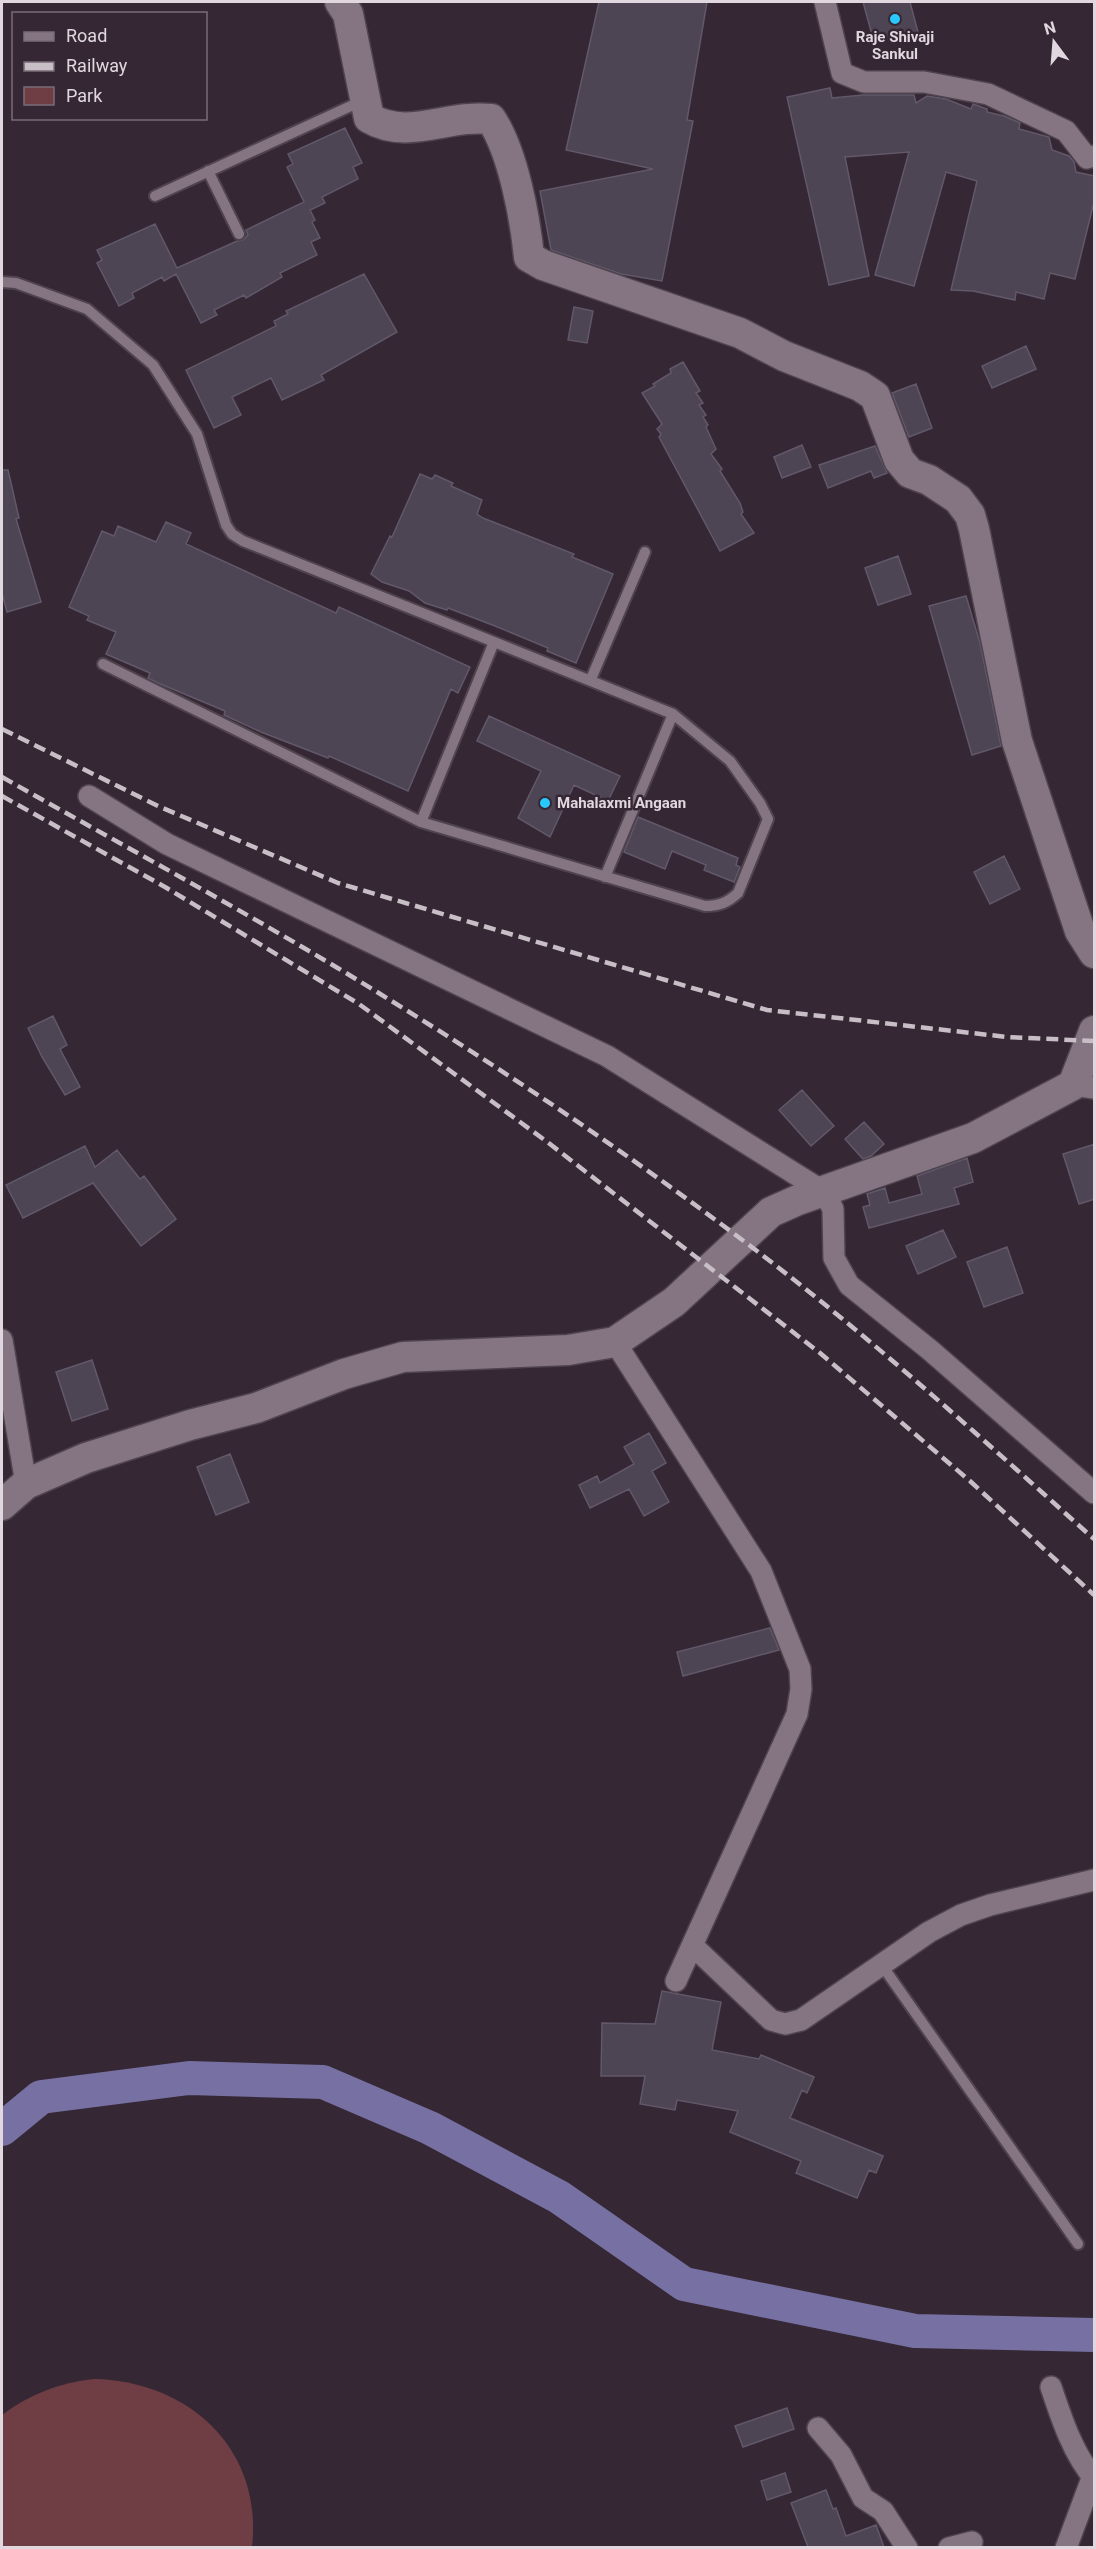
<svg xmlns="http://www.w3.org/2000/svg" width="1096" height="2549" font-family="Roboto,sans-serif">
  <style>
    .green { fill: #6f3e44 }
    .lines { fill: none; stroke-linecap: round; stroke-linejoin: round }
    .river { stroke: #7770a3; stroke-width: 34 }
    .building { fill: #4d4454; stroke: #615869; stroke-width: 1.5 }
    .lane-casing { stroke: #4f444e; stroke-width: 14 }
    .street-casing { stroke: #4f444e; stroke-width: 24 }
    .secondary-casing { stroke: #4f444e; stroke-width: 33 }
    .lane { stroke: #857582; stroke-width: 10 }
    .street { stroke: #857582; stroke-width: 21 }
    .secondary { stroke: #857582; stroke-width: 30 }
    .rail { stroke: #c7bec6; stroke-width: 4.5; stroke-dasharray: 12 6; stroke-linecap: butt }
    .poi-dot { fill: #28c8ff; stroke: #352733; stroke-width: 2 }
    .labels { text-anchor: middle; stroke-width: 5; stroke-linejoin: round; paint-order: stroke }
    .poi-label { font-size: 15px; font-weight: bold; fill: #e0d7df; stroke: #352733 }
  </style>
  <rect width="100%" height="100%" fill="#352733"/>
  <path class="green" d="M 94,2379 C 189,2381 263,2449 252,2547 L 2,2547 L 2,2415 C 30,2394 59,2383 94,2379 Z"/>
  <g class="lines">
    <path class="river" d="M 2,2129 L 41,2097 L 189,2078 L 323,2082 L 430,2128 L 559,2197 L 684,2284 L 915,2331 L 1094,2335"/>
  </g>
  <path class="building" d="M 599,2 L 707,2 L 687,120 L 693,121 L 662,281 L 621,274 L 551,250 L 540,191 L 653,169 L 566,150 Z
    M 863,2 L 910,2 L 918,32 L 874,42 Z
    M 830,88 L 832,98 L 863,95 L 914,95 L 916,103 L 927,96 L 946,99 L 971,109 L 973,104 L 976,105 L 987,109 L 987,112 L 1004,116 L 1020,123 L 1019,129 L 1049,137 L 1052,150 L 1069,156 L 1074,162 L 1076,172 L 1095,176 L 1095,198 L 1075,279 L 1050,273 L 1044,299 L 1016,292 L 1015,300 L 973,291 L 951,290 L 977,181 L 946,172 L 914,286 L 875,275 L 909,152 L 845,157 L 869,276 L 829,285 L 787,97 Z
    M 345,128 L 362,163 L 353,167 L 358,179 L 322,197 L 325,203 L 310,210 L 315,220 L 312,222 L 320,238 L 311,242 L 317,255 L 280,273 L 282,277 L 246,298 L 244,295 L 214,310 L 217,315 L 201,323 L 176,274 L 164,281 L 162,277 L 132,293 L 134,298 L 119,306 L 97,263 L 102,260 L 97,250 L 155,224 L 177,268 L 237,241 L 243,240 L 248,235 L 246,230 L 304,202 L 287,167 L 293,164 L 288,154 Z
    M 364,274 L 397,332 L 321,375 L 324,380 L 282,400 L 271,378 L 232,397 L 241,415 L 214,428 L 186,370 L 276,326 L 274,321 L 288,314 L 286,311 Z
    M 574,307 L 593,311 L 587,343 L 568,340 Z
    M 1026,346 L 1036,369 L 992,388 L 982,366 Z
    M 683,362 L 700,391 L 696,393 L 703,403 L 699,405 L 706,415 L 703,417 L 708,425 L 706,427 L 716,449 L 711,454 L 722,469 L 720,471 L 740,503 L 743,512 L 741,514 L 754,533 L 720,551 L 659,437 L 661,434 L 657,429 L 662,424 L 642,393 L 655,386 L 653,384 L 671,373 L 670,369 Z
    M 916,384 L 932,428 L 909,437 L 892,393 Z
    M 802,445 L 811,467 L 782,478 L 774,457 Z
    M 875,446 L 887,473 L 874,478 L 871,471 L 828,488 L 819,465 Z
    M 2,470 L 8,470 L 19,518 L 16,519 L 41,602 L 7,612 L 2,593 Z
    M 420,474 L 432,479 L 435,475 L 453,483 L 451,486 L 482,500 L 477,514 L 483,518 L 574,554 L 572,557 L 613,574 L 576,663 L 547,651 L 548,648 L 495,626 L 448,608 L 447,610 L 425,603 L 409,591 L 382,582 L 371,574 L 390,536 L 392,537 Z
    M 166,522 L 191,533 L 186,544 L 336,613 L 339,607 L 470,667 L 458,693 L 451,689 L 408,791 L 329,756 L 328,758 L 261,732 L 224,715 L 225,711 L 158,683 L 148,678 L 150,673 L 106,654 L 116,632 L 87,620 L 89,616 L 69,607 L 102,531 L 114,536 L 118,526 L 156,542 Z
    M 898,556 L 911,594 L 878,605 L 865,568 Z
    M 966,596 L 980,643 L 1001,746 L 972,755 L 929,606 Z
    M 489,716 L 620,776 L 608,801 L 574,785 L 550,837 L 518,818 L 541,771 L 477,741 Z
    M 638,817 L 738,858 L 736,865 L 740,867 L 734,882 L 704,870 L 706,865 L 672,851 L 665,869 L 624,852 Z
    M 1004,856 L 1020,889 L 990,904 L 974,872 Z
    M 53,1016 L 67,1045 L 60,1049 L 80,1087 L 65,1095 L 42,1057 L 28,1028 Z
    M 802,1090 L 834,1126 L 811,1146 L 779,1110 Z
    M 864,1122 L 884,1144 L 871,1156 L 863,1159 L 845,1139 Z
    M 1095,1144 L 1095,1199 L 1079,1204 L 1063,1154 Z
    M 85,1146 L 95,1167 L 117,1150 L 140,1179 L 144,1176 L 176,1219 L 141,1246 L 93,1183 L 23,1218 L 6,1185 Z
    M 967,1158 L 973,1182 L 954,1188 L 959,1204 L 869,1228 L 863,1207 L 870,1205 L 867,1194 L 885,1188 L 889,1203 L 922,1194 L 917,1176 Z
    M 943,1230 L 956,1257 L 918,1274 L 906,1246 Z
    M 1007,1247 L 1023,1293 L 984,1307 L 967,1262 Z
    M 92,1360 L 108,1409 L 72,1421 L 56,1372 Z
    M 649,1433 L 666,1463 L 652,1471 L 669,1502 L 644,1516 L 629,1489 L 590,1508 L 579,1485 L 597,1476 L 600,1483 L 634,1464 L 624,1447 Z
    M 230,1454 L 249,1502 L 216,1515 L 197,1467 Z
    M 770,1628 L 779,1650 L 683,1676 L 677,1652 Z
    M 662,1991 L 721,2002 L 712,2050 L 759,2059 L 761,2055 L 814,2077 L 807,2093 L 802,2090 L 790,2118 L 883,2156 L 876,2173 L 869,2170 L 857,2198 L 796,2173 L 801,2161 L 730,2132 L 738,2111 L 677,2100 L 675,2110 L 640,2104 L 645,2076 L 601,2076 L 602,2023 L 655,2024 Z
    M 787,2408 L 794,2429 L 743,2447 L 735,2426 Z
    M 785,2473 L 791,2492 L 767,2500 L 761,2481 Z
    M 826,2490 L 833,2509 L 836,2508 L 846,2536 L 876,2525 L 884,2547 L 808,2547 L 791,2503 Z"/>
  <g class="lines">
    <defs>
      <path id="lane" d="M 208,171 L 239,234
        M 155,196 L 364,100
        M 2,282 L 16,283 L 87,309 L 153,365 L 197,434 L 226,525 L 232,534 L 243,541 L 673,714 L 730,761 L 760,803 L 768,819 L 738,893 C 727,903 719,906 705,906 L 421,822 L 103,664
        M 591,679 L 645,552
        M 421,822 L 494,642
        M 605,877 L 673,714
        M 881,1964 L 1078,2244"/>
      <path id="street" d="M 825,2 L 842,73 L 864,82 L 924,82 L 988,94 L 1066,131 L 1087,158 L 1094,156
        M 89,796 L 167,844 L 607,1056 L 824,1192 L 833,1209 L 834,1258 L 849,1285 L 930,1350 L 1094,1493
        M 1073,1085 L 1094,1088
        M 2,1340 L 26,1484
        M 615,1342 L 761,1571 L 800,1669 L 801,1689 L 797,1714 L 676,1981
        M 693,1946 L 771,2020 L 785,2024 L 801,2020 L 929,1932 L 961,1915 L 990,1905 L 1094,1880
        M 1051,2387 C 1061,2417 1073,2454 1094,2478
        M 818,2428 L 841,2455 L 863,2498 L 883,2511 L 907,2548
        M 949,2548 L 972,2542
        M 1066,2548 L 1094,2473"/>
      <path id="secondary" d="M 340,2 L 348,14 L 369,118 C 408,141 448,114 491,119 C 513,152 525,217 529,257 L 543,265 L 740,333 L 784,356 L 860,386 L 875,396 L 899,460 L 910,473 L 929,480 L 958,499 L 970,515 L 974,529 L 1017,741 L 1080,931 L 1094,953
        M 2,1505 L 26,1484 L 86,1458 L 190,1425 L 256,1408 L 344,1374 L 403,1357 L 568,1350 L 615,1342 L 674,1302 L 771,1212 L 798,1200 L 973,1138 L 1073,1085 L 1094,1031"/>
    </defs>
    <use href="#lane" class="lane-casing"/>
    <use href="#street" class="street-casing"/>
    <use href="#secondary" class="secondary-casing"/>
    <use href="#lane" class="lane"/>
    <use href="#street" class="street"/>
    <use href="#secondary" class="secondary"/>
    <path class="rail" d="M 2,729 L 158,806 L 338,883 L 767,1010 L 1007,1037 L 1094,1041
      M 2,777 C 117,842 233,905 346,973 C 481,1055 615,1144 741,1239 C 865,1332 979,1436 1094,1539
      M 2,796 L 165,887 L 359,1004 L 546,1141 L 820,1353 L 970,1481 L 1094,1595"/>
  </g>
  <g class="poi-dot">
    <circle cx="895" cy="19" r="6"/>
    <circle cx="545" cy="803" r="6"/>
  </g>
  <g class="labels">
    <g class="poi-label">
      <text x="895" y="42">Raje Shivaji<tspan x="895" dy="17">Sankul</tspan></text>
      <text x="557" y="808" text-anchor="start">Mahalaxmi Angaan</text>
    </g>
  </g>
  <rect width="1096" height="2549" fill="none" stroke="#e0d7df" stroke-width="6"/>
  <rect x="12" y="12" width="195" height="108" fill="#352733" stroke="#796d78" stroke-width="1.5"/>
  <rect x="24" y="32" width="30" height="9" fill="#857582" stroke="#796d78" stroke-width="1.5"/>
  <text x="66" y="42" font-size="18" fill="#e0d7df">Road</text>
  <rect x="24" y="62" width="30" height="9" fill="#c7bec6" stroke="#796d78" stroke-width="1.5"/>
  <text x="66" y="72" font-size="18" fill="#e0d7df">Railway</text>
  <rect x="24" y="87" width="30" height="18" fill="#6f3e44" stroke="#796d78" stroke-width="1.5"/>
  <text x="66" y="102" font-size="18" fill="#e0d7df">Park</text>
  <g transform="translate(1054 42) rotate(344)" stroke="#352733" stroke-width="4.5" paint-order="stroke">
  <path d="M0-4.5L10 22L0 15L-10 22Z" fill="#e0d7df"/>
  <text y="-9" font-size="16" font-weight="bold" text-anchor="middle" fill="#e0d7df">N</text>
  </g>
</svg>
